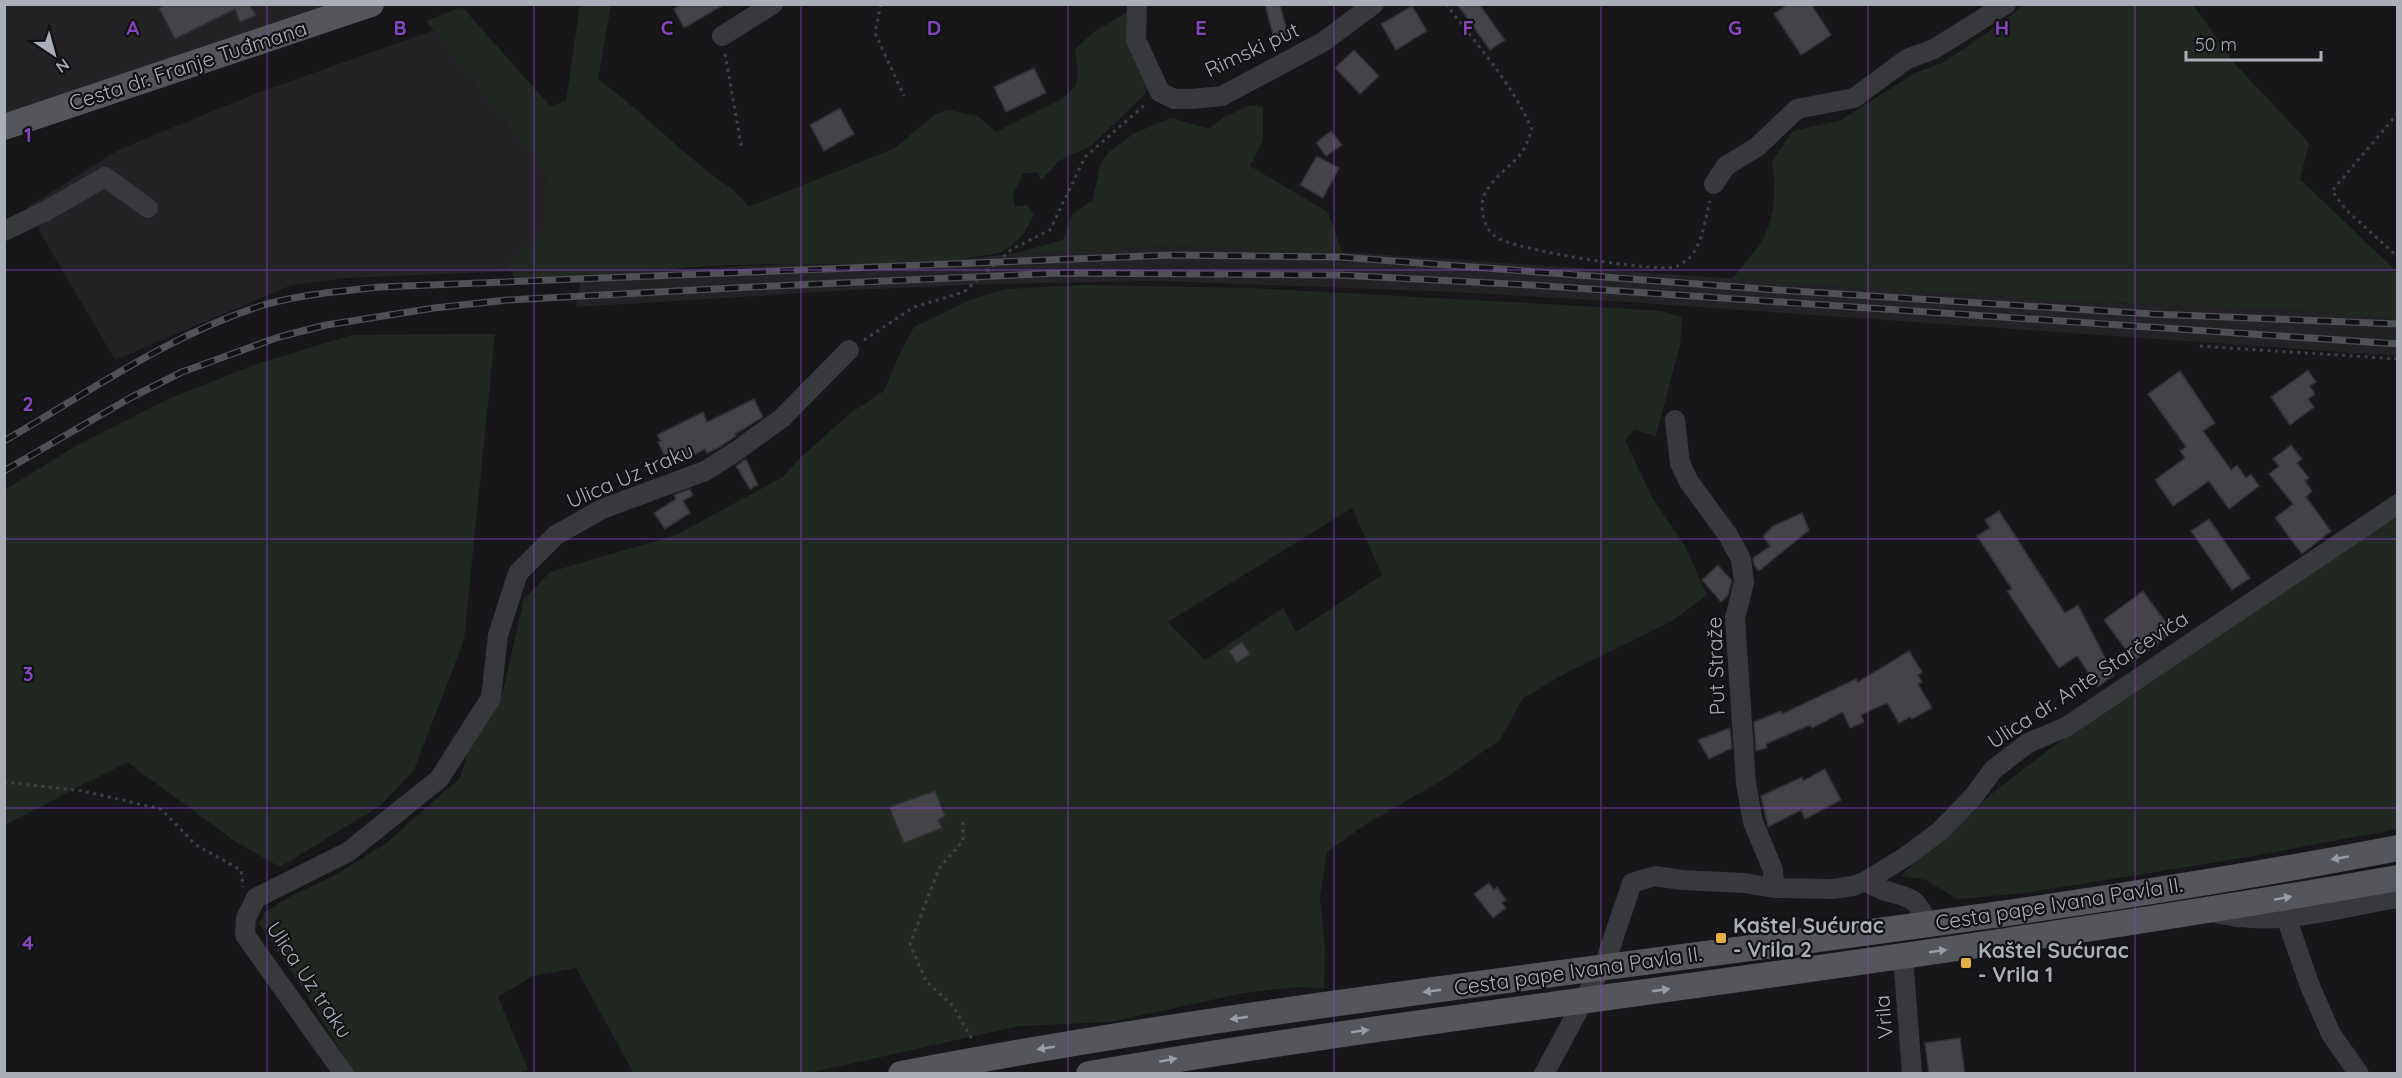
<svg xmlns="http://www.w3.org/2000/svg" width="2402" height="1078" font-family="Quicksand,sans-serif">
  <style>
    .built { fill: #232325 }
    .green { fill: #212822; fill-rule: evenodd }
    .building { fill: #444448; stroke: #313134; stroke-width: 1.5 }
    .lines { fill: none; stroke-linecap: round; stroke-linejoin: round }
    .path { stroke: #3e4044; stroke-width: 3; stroke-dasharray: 3 4.5; stroke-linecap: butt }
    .minor { stroke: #38393d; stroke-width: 20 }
    .major { stroke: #54565c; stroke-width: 26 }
    .rail-casing { stroke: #4f5156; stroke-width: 7 }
    .rail { stroke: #121214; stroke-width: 4.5; stroke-dasharray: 14; stroke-linecap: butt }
    .oneway { fill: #999ca5 }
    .grid { fill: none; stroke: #8446bd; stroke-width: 1.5; stroke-opacity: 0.55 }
    .poi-dot { fill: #e3af45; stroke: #121214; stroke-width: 2 }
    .labels { text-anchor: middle; stroke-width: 4.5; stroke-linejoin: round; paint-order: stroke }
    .street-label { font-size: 21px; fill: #aaaeb7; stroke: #121214 }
    .poi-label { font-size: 21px; font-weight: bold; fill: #aaaeb7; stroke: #121214; text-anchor: start }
    .grid-label { font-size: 20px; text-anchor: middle; font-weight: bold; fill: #8446bd; stroke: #121214; stroke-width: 4.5; stroke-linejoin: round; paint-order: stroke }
  </style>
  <rect width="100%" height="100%" fill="#171719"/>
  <path class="built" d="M 5,4 L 329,5 L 5,113 Z
    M 460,21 L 554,131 L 543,270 L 346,278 L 292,285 L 115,360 L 26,208 L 120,149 L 260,92 Z
    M 1170,247 L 1342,252 L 2081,302 L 2282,309 L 2397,319 L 2398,356 L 1628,302 L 1454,292 L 1161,281 L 995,284 L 851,290 L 576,307 L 581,278 L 625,272 L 787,264 L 825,265 L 948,261 L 1017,253 Z"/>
  <path class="green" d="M 2026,4 L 2193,5 L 2235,64 L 2309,143 L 2300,179 L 2397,272 L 2397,319 L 2282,309 L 2082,302 L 1732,279 C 1743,265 1755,252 1764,237 C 1776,214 1776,185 1772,161 L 1793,131 L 1841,120 L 1915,73 L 1944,62 L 1983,36 Z
    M 580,5 L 611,5 L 598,79 C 636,107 670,141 707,171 C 722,183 738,190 748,207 L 895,148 L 934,115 L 948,110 L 978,116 L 996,132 L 1063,98 L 1076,86 L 1078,71 L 1075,49 L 1094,32 L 1129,11 L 1149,85 L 1144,95 L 1092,145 L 1059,161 L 1041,180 L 1037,172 L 1023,174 L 1013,195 L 1015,207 L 1027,205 L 1034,215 C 1027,229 1017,245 1002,252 C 994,255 983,255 975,257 C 914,268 850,264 788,264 C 697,263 606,277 515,280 L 508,265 L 544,231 L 546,173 L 426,21 L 462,7 L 550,106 L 566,101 Z
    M 1252,105 L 1263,107 L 1263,141 L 1250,166 L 1328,212 L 1342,252 L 1170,247 L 1017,253 L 1063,240 L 1072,214 L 1093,200 L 1100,164 L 1108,153 L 1133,134 L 1171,118 L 1209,129 L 1224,117 Z
    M 1083,285 L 1251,288 L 1600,307 L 1661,311 L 1682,317 L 1680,345 L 1656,436 L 1634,430 L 1625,440 L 1653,499 L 1685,546 L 1707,595 L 1672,621 L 1564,674 L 1523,698 L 1500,740 L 1439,782 L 1366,824 L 1327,852 L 1320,898 L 1325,948 L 1324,988 L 1297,987 L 1244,993 L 1109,1022 L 1019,1026 L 809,1073 L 632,1074 L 633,1072 L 576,968 L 533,976 L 498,997 L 528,1070 L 511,1074 L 354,1073 L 310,1000 L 259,923 L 265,912 L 291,896 L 334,876 L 385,844 L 460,778 L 469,748 L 502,695 L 524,599 L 550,572 L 676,535 L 783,477 L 797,461 L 848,415 L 884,391 L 900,353 L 914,327 L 970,300 L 1005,289 ZM 1352,508 L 1382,575 L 1296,632 L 1283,608 L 1205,660 L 1168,622 Z
    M 495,334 L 464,640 L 414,770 L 381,805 L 280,867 L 236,842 L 127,762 L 5,825 L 5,490 L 74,447 L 166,400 L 257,364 L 352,335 Z
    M 2397,513 L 2397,829 L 2248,857 L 2026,893 L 1957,899 L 1926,880 L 1901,876 C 1984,792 2081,725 2179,659 C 2252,611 2325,562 2397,513 Z"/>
  <path class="building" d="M 167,4 L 248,4 L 256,15 L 240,22 L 235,9 L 175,39 L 159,8 Z
    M 682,4 L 725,4 L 684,28 L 674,9 Z
    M 1265,4 L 1280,4 L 1288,35 L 1274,39 Z
    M 1457,4 L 1479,4 L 1505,40 L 1490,50 Z
    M 1788,4 L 1811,4 L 1831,35 L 1801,55 L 1774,14 Z
    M 1412,6 L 1427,31 L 1396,50 L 1381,24 Z
    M 1354,50 L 1379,76 L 1360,94 L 1335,68 Z
    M 1034,68 L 1046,93 L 1006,112 L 994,87 Z
    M 840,108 L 854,134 L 824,151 L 810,125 Z
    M 1331,131 L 1342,145 L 1326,156 L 1316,143 Z
    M 1317,156 L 1339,168 L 1323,198 L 1300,185 Z
    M 2308,370 L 2316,382 L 2310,386 L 2315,394 L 2308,399 L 2314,407 L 2290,425 L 2271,397 Z
    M 2180,371 L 2215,423 L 2203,431 L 2231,470 L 2237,465 L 2246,478 L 2251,474 L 2259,486 L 2229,509 L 2209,481 L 2173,506 L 2155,480 L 2185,458 L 2180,451 L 2186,447 L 2148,394 Z
    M 754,399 L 763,417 L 735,434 L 736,436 L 718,448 L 707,453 L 705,449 L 670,467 L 658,442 L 661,441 L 657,435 L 703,412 L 707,422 Z
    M 2291,445 L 2302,459 L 2297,463 L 2309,478 L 2305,481 L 2312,491 L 2306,497 L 2331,531 L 2302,554 L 2275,518 L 2293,504 L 2269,474 L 2279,466 L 2273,459 Z
    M 746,459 L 758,485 L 750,489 L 736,466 Z
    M 690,489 L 693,495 L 683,501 L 690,513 L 665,529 L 654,513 L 676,499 L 674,495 Z
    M 1999,511 L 2065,613 L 2078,605 L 2114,675 L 2098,687 L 2077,656 L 2059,668 L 2007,591 L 2012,589 L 1977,536 L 1990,528 L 1985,520 Z
    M 1802,513 L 1809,530 L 1759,571 L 1754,565 L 1753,558 L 1770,546 L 1763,536 L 1773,526 Z
    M 2209,519 L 2250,578 L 2232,590 L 2191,531 Z
    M 1718,565 L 1732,581 L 1728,595 L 1721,602 L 1702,580 Z
    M 2143,591 L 2173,632 L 2134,661 L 2104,620 Z
    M 1242,642 L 1250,654 L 1237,663 L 1229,651 Z
    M 1909,651 L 1922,672 L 1918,675 L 1922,682 L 1918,684 L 1932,708 L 1912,719 L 1910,717 L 1899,723 L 1887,703 L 1861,715 L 1864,722 L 1850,728 L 1843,712 L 1812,728 L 1810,725 L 1766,744 L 1767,748 L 1756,751 L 1754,722 L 1781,711 L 1782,714 L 1856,679 L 1858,682 Z
    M 1730,728 L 1732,748 L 1709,759 L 1698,740 Z
    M 1825,769 L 1841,800 L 1805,819 L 1801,810 L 1768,827 L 1761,796 L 1802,777 L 1803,781 Z
    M 935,791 L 945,816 L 938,820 L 942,828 L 904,843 L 889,807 Z
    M 1489,883 L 1494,890 L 1497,887 L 1506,900 L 1502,903 L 1506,908 L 1493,918 L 1474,894 Z
    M 1960,1038 L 1965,1074 L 1929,1074 L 1925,1043 Z"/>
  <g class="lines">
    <path class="path" d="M 881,4 L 875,33 L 904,96
      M 1446,4 C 1476,44 1513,84 1532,130 C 1528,138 1526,148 1520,155 C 1508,169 1483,184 1482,205 C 1482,217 1486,230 1496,237 C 1514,250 1653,272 1675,267 C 1679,266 1684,262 1687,260 C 1702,248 1705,219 1710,201
      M 725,54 L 742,150
      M 2398,113 L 2332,191 L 2346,210 L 2398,257
      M 864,340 L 914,307 L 964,292 L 1012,249 L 1050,230 L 1085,157 L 1147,103
      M 2200,346 L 2398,359
      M 4,782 L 83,791 L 161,809 L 196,845 L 241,870 L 243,887
      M 963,822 L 963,841 L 939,868 L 910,944 L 926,981 L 953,1006 L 973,1041"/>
    <path class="minor" d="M 1137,4 L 1136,40 L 1160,92 L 1174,99 L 1191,99 L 1222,96 L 1323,42 L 1374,4
      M 722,36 L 773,4
      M 1714,184 L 1726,166 L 1757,147 L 1797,109 L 1854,98 L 1907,59 L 1934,49 L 2006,4
      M 4,231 L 44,212 L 105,177 L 148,208
      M 1675,420 L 1680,463 L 1689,482 L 1728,535 L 1741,559 L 1744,582 L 1735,618 L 1746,783 L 1753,822 L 1773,870 L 1774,888
      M 1866,881 C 1893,901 1917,886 1926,924
      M 2212,912 C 2272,929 2337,908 2398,898
      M 2286,917 L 2310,986 L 2331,1034 L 2359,1074
      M 1903,956 L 1912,1074
      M 344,1074 L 245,935 L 246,918 L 256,898 L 348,852 L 439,779 L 491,698 L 498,635 L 518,573 L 556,535 L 602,509 L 705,471 L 735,452 L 782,418 L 849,350
      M 1544,1074 L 1607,957 L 1632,883 L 1655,876 L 1682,880 L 1744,883 L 1774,888 L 1833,889 L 1853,886 L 1866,881 L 1905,857 L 1940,831 L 1973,797 L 1993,770 L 2028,743 L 2066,727 L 2398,504"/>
    <path class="major" d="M 4,127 L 371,4
      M 901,1074 C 1397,979 1902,944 2398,848
      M 1089,1074 C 1262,1044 1435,1021 1609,997 C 1872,961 2136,924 2398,878"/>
    <defs>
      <path id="rail" d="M 4,441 C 88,393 173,332 267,304 C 304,294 342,291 380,287 L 1172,255 L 1340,257 L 1777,290 L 2152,314 L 2398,324
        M 4,471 L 130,398 L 182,372 L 279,337 L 326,325 L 434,308 L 507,300 L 752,287 L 1060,273 L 1339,275 L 1531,285 L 2398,344"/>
    </defs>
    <use href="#rail" class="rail-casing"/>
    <use href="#rail" class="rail"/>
  </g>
  <defs><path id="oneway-solid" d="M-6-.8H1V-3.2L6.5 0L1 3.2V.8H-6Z" transform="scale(1.5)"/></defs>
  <g class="oneway">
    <use href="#oneway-solid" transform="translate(2340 858) rotate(170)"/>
    <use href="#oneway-solid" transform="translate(2283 898) rotate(-10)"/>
    <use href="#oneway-solid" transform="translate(1938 951) rotate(-8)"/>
    <use href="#oneway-solid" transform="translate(1661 990) rotate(-8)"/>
    <use href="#oneway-solid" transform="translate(1432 991) rotate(172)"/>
    <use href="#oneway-solid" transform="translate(1239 1018) rotate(172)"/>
    <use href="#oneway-solid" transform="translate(1360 1031) rotate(-8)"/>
    <use href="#oneway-solid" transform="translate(1046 1048) rotate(171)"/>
    <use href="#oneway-solid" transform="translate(1168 1060) rotate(-10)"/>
  </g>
  <path class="grid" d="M 267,4 L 267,1074M 534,4 L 534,1074M 801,4 L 801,1074M 1068,4 L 1068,1074M 1334,4 L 1334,1074M 1601,4 L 1601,1074M 1868,4 L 1868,1074M 2135,4 L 2135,1074M 4,270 L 2398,270M 4,539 L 2398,539M 4,808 L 2398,808"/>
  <g class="poi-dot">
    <rect x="1715" y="932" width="12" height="12" rx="3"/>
    <rect x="1960" y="957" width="12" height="12" rx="3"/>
  </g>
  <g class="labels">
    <g class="street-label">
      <text transform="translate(1252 50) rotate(-25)" y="7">Rimski put</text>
      <text transform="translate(188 66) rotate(-18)" y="7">Cesta dr. Franje Tuđmana</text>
      <text transform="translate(630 476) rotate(-23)" y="7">Ulica Uz traku</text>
      <text transform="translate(1716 666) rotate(-92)" y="7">Put Straže</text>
      <text transform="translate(2088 680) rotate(-33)" y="7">Ulica dr. Ante Starčevića</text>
      <text transform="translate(2059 904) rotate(-9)" y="7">Cesta pape Ivana Pavla II.</text>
      <text transform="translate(1578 971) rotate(-8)" y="7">Cesta pape Ivana Pavla II.</text>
      <text transform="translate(309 980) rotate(56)" y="7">Ulica Uz traku</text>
      <text transform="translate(1884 1017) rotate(-95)" y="7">Vrila</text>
    </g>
    <g class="poi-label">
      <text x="1733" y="933">Kaštel Sućurac<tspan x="1733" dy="24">- Vrila 2</tspan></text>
      <text x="1978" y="958">Kaštel Sućurac<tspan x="1978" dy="24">- Vrila 1</tspan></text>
    </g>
  </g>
  <g class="grid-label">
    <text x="133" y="35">A</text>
    <text x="400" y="35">B</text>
    <text x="667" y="35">C</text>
    <text x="934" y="35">D</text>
    <text x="1201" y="35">E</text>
    <text x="1468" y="35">F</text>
    <text x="1735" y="35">G</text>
    <text x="2002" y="35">H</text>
    <text x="28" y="142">1</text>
    <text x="28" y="411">2</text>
    <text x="28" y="681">3</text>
    <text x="28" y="950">4</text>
  </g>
  <rect width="2402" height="1078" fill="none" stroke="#aaaeb7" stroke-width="12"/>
  <g transform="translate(54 54) rotate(144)" stroke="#121214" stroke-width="4.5" paint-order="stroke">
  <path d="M0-4.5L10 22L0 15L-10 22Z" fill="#aaaeb7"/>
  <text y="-9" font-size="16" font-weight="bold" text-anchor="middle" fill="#aaaeb7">N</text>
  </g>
  <path d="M2186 51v9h135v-9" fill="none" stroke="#aaaeb7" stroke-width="3"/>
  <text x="2195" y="51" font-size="18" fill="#aaaeb7" stroke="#121214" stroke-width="4.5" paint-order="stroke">50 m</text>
</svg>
